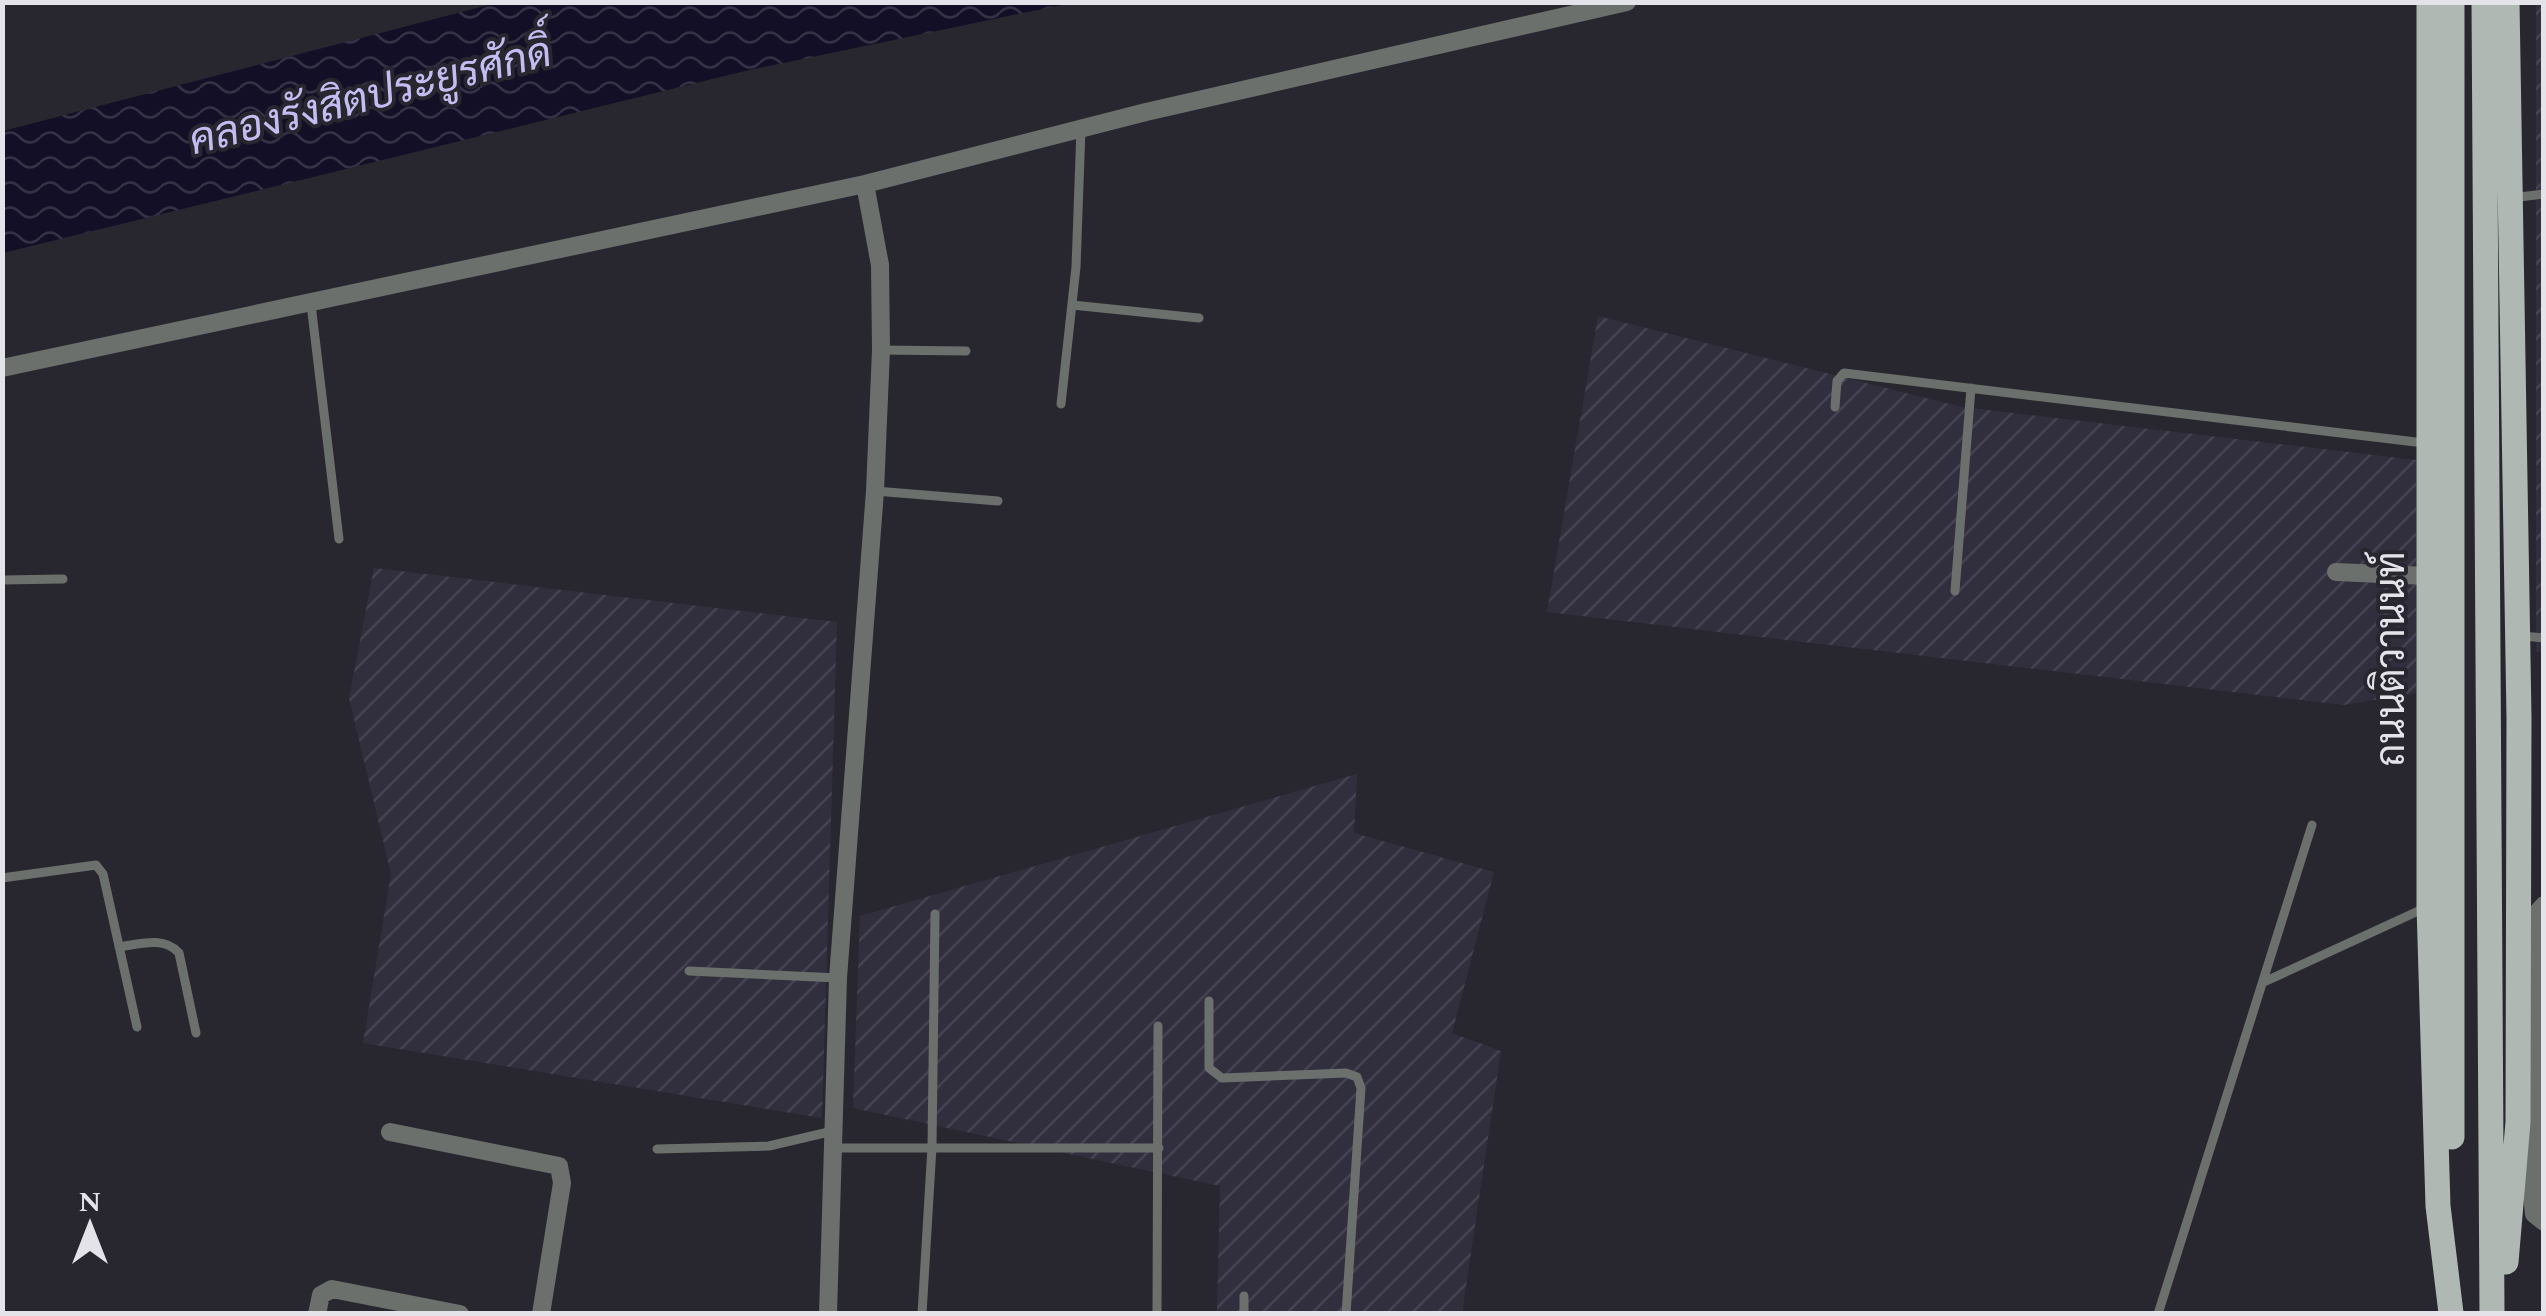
<svg xmlns="http://www.w3.org/2000/svg" width="2546" height="1316" font-family="Spectral,Sarabun,serif">
  <style>
    .industrial { fill: url(#industrial-furrows) }
    .water { fill: url(#water-waves) }
    .lines { fill: none; stroke-linecap: round; stroke-linejoin: round }
    .service { stroke: #6b706d; stroke-width: 9 }
    .minor { stroke: #6b706d; stroke-width: 18 }
    .primary { stroke: #afb8b3; stroke-width: 25 }
    .labels { text-anchor: middle; stroke-width: 8; stroke-linejoin: round; paint-order: stroke }
    .street-label { font-size: 40px; fill: #e4e3e9; stroke: #28272f }
    .water-label { font-size: 42px; font-style: italic; fill: #c3bdf2; stroke: #28272f }
  </style>
  <defs>
    <pattern id="industrial-furrows" width="10" height="10" patternUnits="userSpaceOnUse" patternTransform="scale(2.5)"><rect width="10" height="10" fill="#312f3e"/><path d="M-1 1l2-2M0 10L10 0M9 11l2-2" fill="none" stroke="#454351"/></pattern>
    <pattern id="water-waves" width="16" height="10" patternUnits="userSpaceOnUse" patternTransform="scale(2.5)"><rect width="16" height="10" fill="#130f26"/><path d="M0 5q4-4 8 0t8 0" fill="none" stroke="#353246"/></pattern>
  </defs>
  <rect width="100%" height="100%" fill="#28272f"/>
  <path class="industrial" d="M 2543,2 L 2543,652 L 2536,652 L 2536,3 Z
    M 1598,316 L 1962,407 L 2416,460 L 2416,693 L 2344,705 L 1547,612 Z
    M 374,568 L 837,622 L 822,1118 L 363,1043 L 391,874 L 349,698 Z
    M 1357,774 L 1354,833 L 1494,872 L 1452,1033 L 1501,1051 L 1462,1313 L 1217,1313 L 1220,1186 L 853,1108 L 860,916 Z"/>
  <path class="water" d="M 500,2 L 1071,2 L 1071,3 L 745,71 L 3,253 L 3,131 Z"/>
  <g class="lines">
    <path class="service" d="M 2511,198 L 2544,194
      M 311,304 L 339,539
      M 1072,305 L 1199,318
      M 881,350 L 966,351
      M 1061,404 L 1076,267 L 1081,129
      M 1835,407 L 1837,381 L 1844,373 L 2424,443
      M 875,491 L 998,501
      M 2,580 L 63,579
      M 1955,591 L 1971,388
      M 2522,636 L 2544,638
      M 2,878 L 96,865 L 103,874 L 137,1027
      M 119,947 C 140,944 164,936 179,953 L 196,1033
      M 689,971 L 838,978
      M 2264,982 L 2427,907
      M 1209,1001 L 1209,1068 L 1222,1078 L 1346,1073 L 1357,1077 L 1361,1088 L 1346,1314
      M 833,1148 L 1159,1148
      M 657,1149 L 769,1146 L 833,1131
      M 922,1314 L 932,1147 L 935,914
      M 1157,1314 L 1158,1026
      M 1244,1314 L 1244,1296
      M 2158,1314 L 2312,825"/>
    <path class="minor" d="M 2,368 L 865,184 L 1146,112 L 1627,2
      M 2336,572 L 2427,576
      M 2544,905 L 2535,915 L 2533,1204 L 2534,1214 L 2544,1222
      M 390,1132 L 559,1166 L 562,1183 L 541,1314
      M 317,1314 L 321,1295 L 332,1289 L 460,1314
      M 828,1314 L 838,978 L 875,491 L 881,350 L 880,265 L 865,184"/>
    <path class="primary" d="M 2429,2 L 2429,906 L 2438,1206 L 2451,1313
      M 2452,2 L 2452,1137
      M 2484,2 L 2492,1314
      M 2506,1262 L 2518,1122 L 2519,718 L 2507,2"/>
  </g>
  <g class="labels">
    <g class="street-label">
      <text transform="translate(2390 659) rotate(-90)" y="14">ถนนติวานนท์</text>
    </g>
    <g class="water-label">
      <text transform="translate(370 95) rotate(-14)" y="15">คลองรังสิตประยูรศักดิ์</text>
    </g>
  </g>
  <rect width="2546" height="1316" fill="none" stroke="#e4e3e9" stroke-width="10"/>
  <g transform="translate(90 1226)" stroke="#28272f" stroke-width="8" paint-order="stroke">
  <path d="M0-8L18 38L0 25L-18 38Z" fill="#e4e3e9"/>
  <text y="-15" font-size="28" font-weight="bold" text-anchor="middle" fill="#e4e3e9">N</text>
  </g>
</svg>
